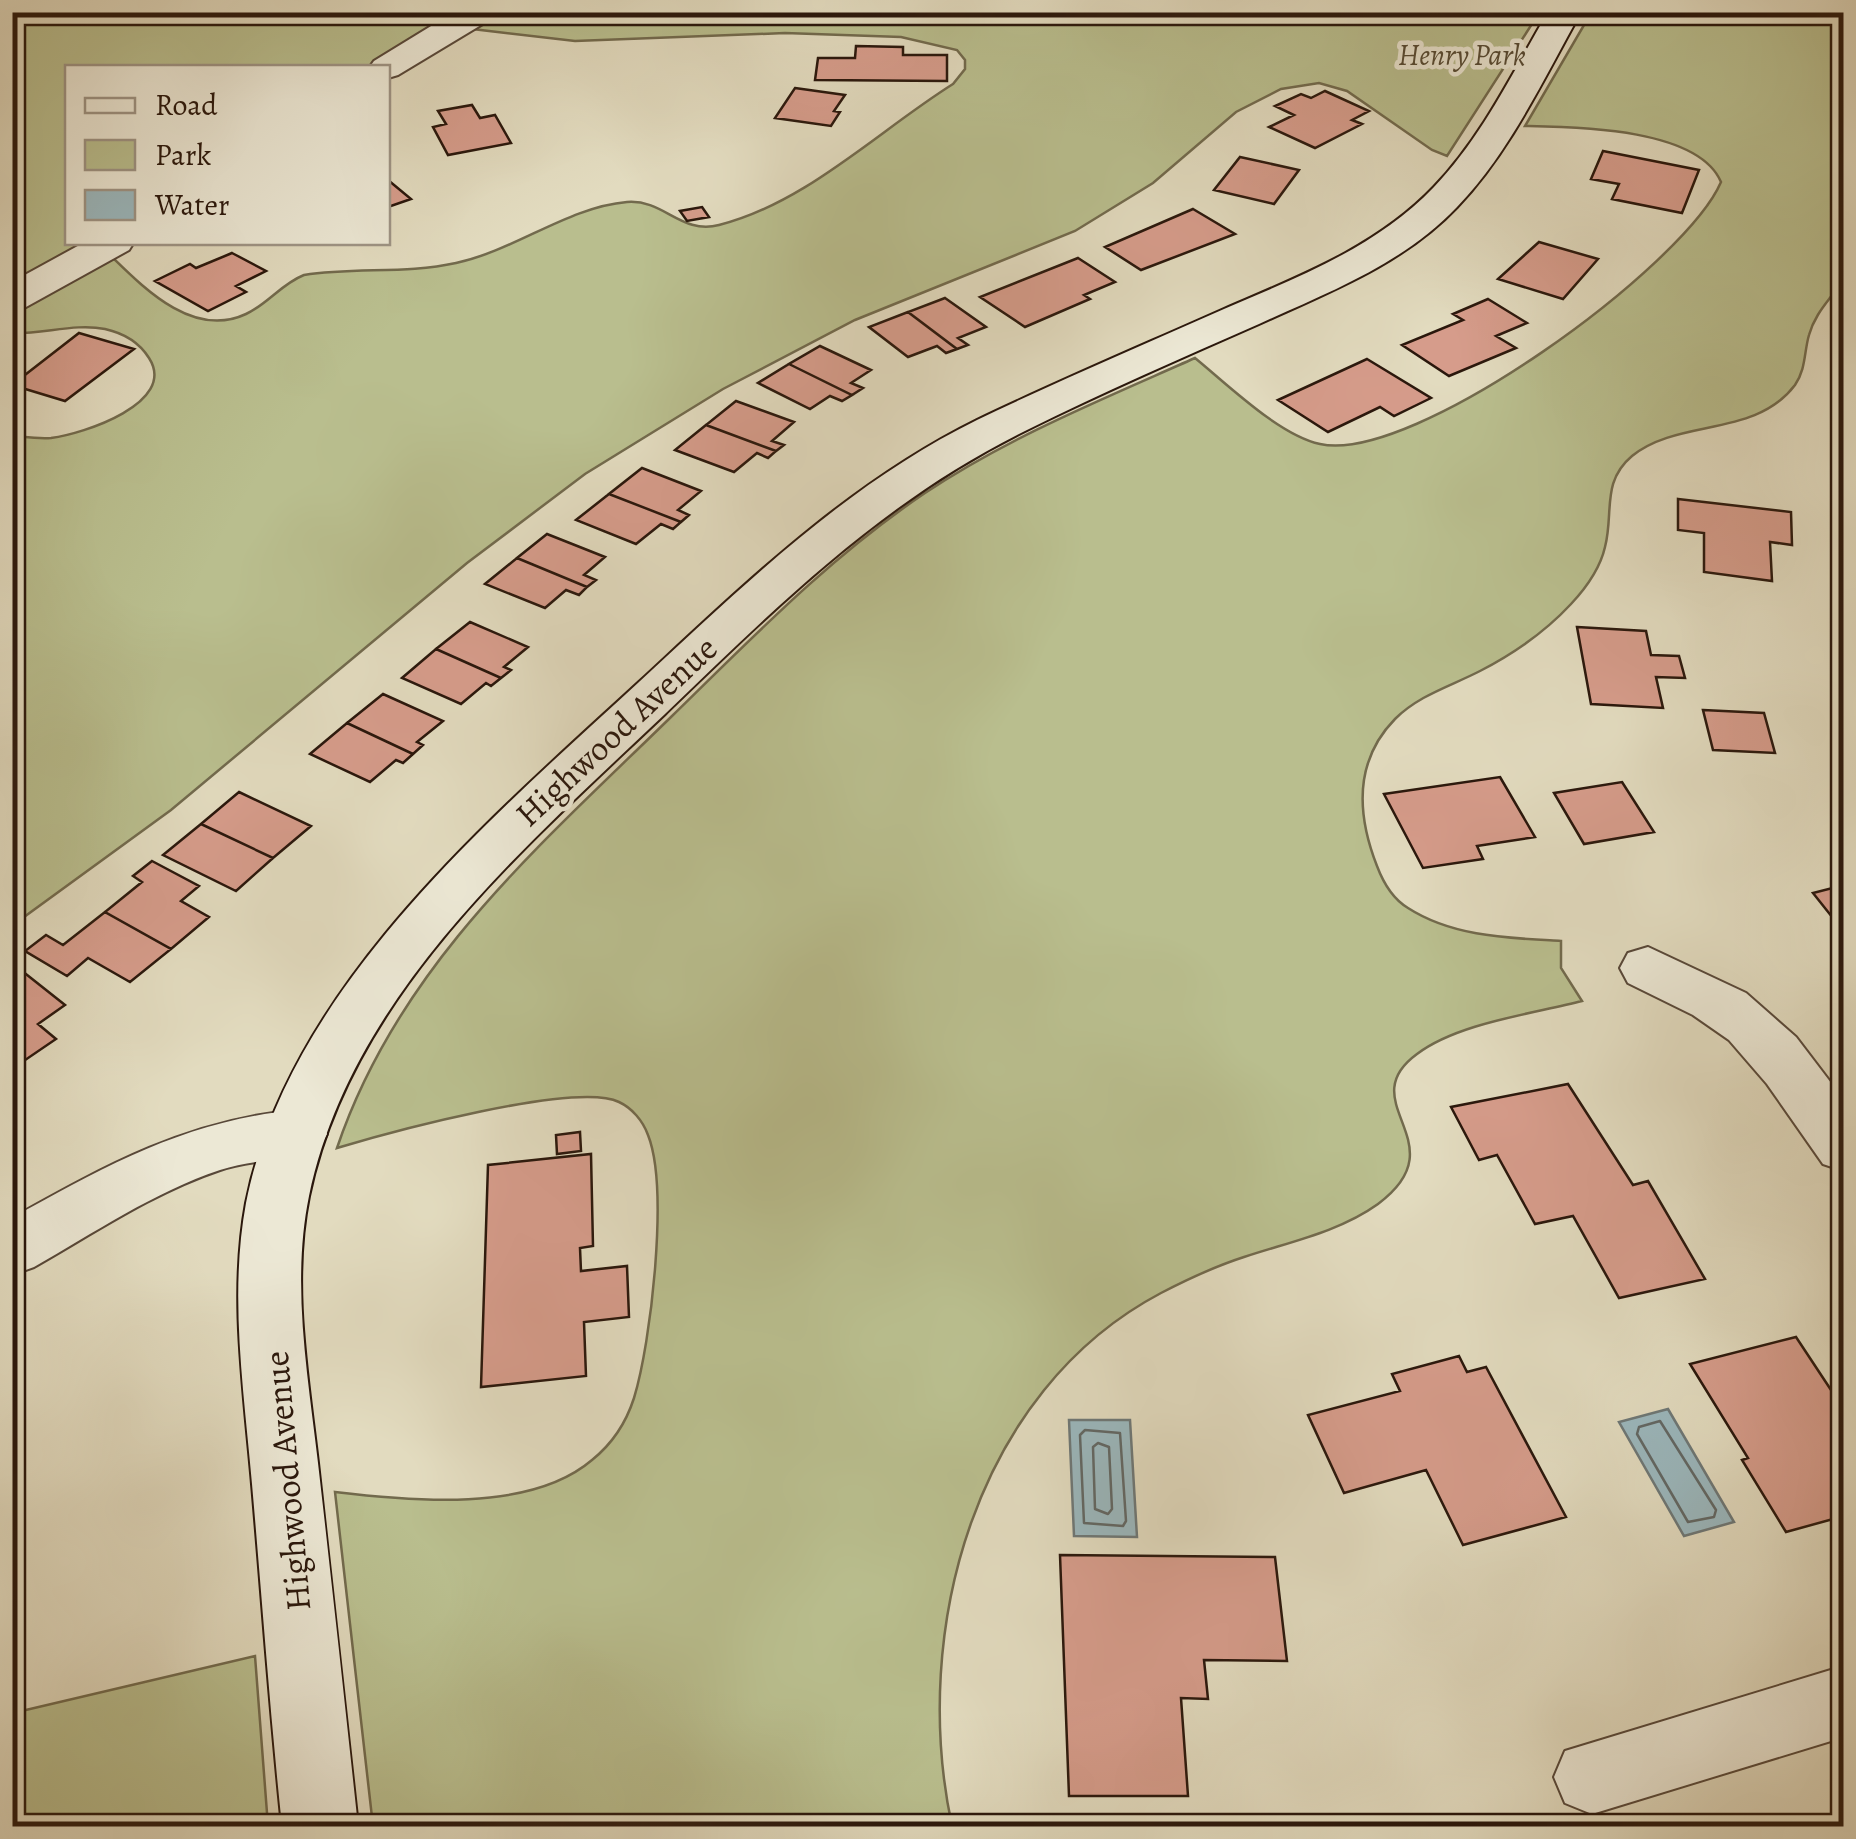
<svg xmlns="http://www.w3.org/2000/svg" width="1856" height="1839" font-family="Alegreya,serif">
  <style>
    .green { fill: #b9be8e; stroke: #726a4d; stroke-width: 2.5 }
    .water { fill: #9bb8be; stroke: #6e7877; stroke-width: 2.5 }
    .lines { fill: none; stroke-linecap: round; stroke-linejoin: round }
    .shore { stroke: #626865; stroke-width: 2.5 }
    .building { fill: #d69c8b; stroke: #2a170c; stroke-width: 2.5 }
    .street-casing { stroke: #584839; stroke-width: 4 }
    .secondary-casing { stroke: #2a170c; stroke-width: 4 }
    .street { fill: #ece8d5; fill-rule: evenodd }
    .secondary { fill: #ece8d5; fill-rule: evenodd }
    .labels { text-anchor: middle; stroke-width: 9; stroke-linejoin: round; paint-order: stroke }
    .far-park-label { font-size: 30px; font-style: italic; fill: #554933; stroke: #ece8d5 }
    .street-label { font-size: 35px; fill: #2a170c; stroke: #ece8d5 }
  </style>
  <rect width="100%" height="100%" fill="#e2dbbf"/>
  <filter id="stains"><feTurbulence type="fractalNoise" baseFrequency=".002" numOctaves="4"/><feColorMatrix values="0 0 0 0 .2 0 0 0 0 .09 0 0 0 0 .02 0 0 0 .5 -.17"/></filter>
  <radialGradient id="worn" r=".72"><stop offset=".6" stop-color="#630" stop-opacity="0"/><stop offset="1" stop-color="#630" stop-opacity=".3"/></radialGradient>
  <path class="green" d="M 13,13 L 461,13 L 368,67 L 68,68 L 68,242 L 96,243 L 13,287 Z
    M 499,13 L 1539,13 L 1447,156 L 1432,150 L 1347,91 L 1319,83 L 1281,89 L 1236,112 L 1153,183 L 1075,231 L 855,320 L 723,389 L 585,474 L 467,563 L 171,810 L 13,925 L 13,436 C 25,437 38,439 51,438 C 83,434 178,403 149,358 C 139,342 123,333 105,329 C 76,323 43,334 13,333 L 13,308 L 110,255 C 144,288 193,339 246,314 C 268,304 281,284 304,275 C 355,267 406,274 456,263 C 516,250 568,207 627,202 C 664,199 681,235 719,225 C 806,203 878,131 953,84 L 965,69 L 965,60 L 957,50 L 901,37 L 785,33 L 575,41 L 464,28 Z
    M 1591,13 L 1843,13 C 1844,80 1844,148 1844,216 C 1844,233 1849,261 1843,277 C 1837,294 1816,309 1809,335 C 1804,352 1806,369 1795,385 C 1755,438 1679,418 1632,456 C 1601,482 1614,513 1605,547 C 1600,569 1586,588 1571,604 C 1546,631 1513,654 1480,671 C 1451,686 1419,695 1395,719 C 1354,761 1357,815 1377,866 C 1383,882 1393,899 1408,908 C 1453,937 1509,938 1561,941 L 1561,968 L 1582,1001 C 1532,1014 1458,1023 1417,1054 C 1350,1103 1460,1143 1378,1204 C 1339,1232 1289,1242 1244,1257 C 1216,1266 1188,1279 1161,1293 C 975,1391 910,1631 952,1826 L 373,1826 L 335,1492 C 410,1501 530,1513 592,1460 C 612,1444 626,1423 634,1398 C 651,1343 669,1188 648,1135 C 643,1121 632,1108 619,1102 C 576,1081 387,1133 337,1148 C 398,967 538,847 671,717 C 752,638 830,557 925,493 C 1009,437 1103,399 1195,358 C 1228,385 1279,435 1320,444 C 1413,465 1685,266 1721,182 C 1698,128 1577,127 1525,126 Z
    M 255,1656 L 268,1826 L 13,1826 L 13,1713 Z"/>
  <path class="water" d="M 1668,1409 L 1734,1522 L 1684,1536 L 1619,1422 Z
    M 1069,1420 L 1130,1420 L 1137,1537 L 1074,1536 Z"/>
  <g class="lines">
    <path class="shore" d="M 1660,1421 L 1716,1510 L 1714,1517 L 1688,1522 L 1637,1434 L 1639,1427 Z
      M 1085,1430 L 1120,1433 L 1126,1521 L 1123,1526 L 1084,1523 L 1080,1435 Z
      M 1098,1443 L 1109,1447 L 1112,1509 L 1108,1514 L 1095,1509 L 1093,1447 Z"/>
  </g>
  <path class="building" d="M 856,46 L 903,47 L 903,55 L 947,55 L 947,81 L 815,80 L 818,58 L 855,58 Z
    M 795,88 L 845,95 L 834,111 L 840,112 L 831,126 L 775,118 Z
    M 1325,91 L 1369,111 L 1352,120 L 1362,124 L 1315,148 L 1269,127 L 1294,115 L 1275,106 L 1301,94 L 1311,98 Z
    M 472,105 L 480,118 L 495,115 L 511,143 L 448,155 L 433,127 L 446,124 L 438,111 Z
    M 1603,151 L 1699,170 L 1682,213 L 1612,199 L 1619,184 L 1591,179 Z
    M 1240,157 L 1299,170 L 1274,204 L 1214,190 Z
    M 388,180 L 411,199 L 388,207 Z
    M 702,207 L 709,217 L 687,221 L 680,211 Z
    M 1193,209 L 1235,234 L 1141,270 L 1105,247 Z
    M 1539,242 L 1598,259 L 1563,299 L 1498,279 Z
    M 232,253 L 266,271 L 236,286 L 246,292 L 208,311 L 155,281 L 190,264 L 196,268 Z
    M 1078,258 L 1115,282 L 1084,295 L 1090,299 L 1025,327 L 980,297 Z
    M 945,298 L 986,327 L 958,338 L 968,345 L 957,349 L 908,312 Z
    M 1488,299 L 1527,323 L 1496,336 L 1516,348 L 1449,376 L 1402,345 L 1463,320 L 1453,314 Z
    M 908,312 L 957,349 L 946,353 L 937,346 L 908,357 L 869,327 Z
    M 79,333 L 134,349 L 65,401 L 12,385 Z
    M 820,346 L 871,370 L 851,383 L 863,388 L 852,395 L 789,364 Z
    M 1367,359 L 1431,398 L 1394,416 L 1380,407 L 1328,432 L 1278,400 Z
    M 789,364 L 852,395 L 842,401 L 830,396 L 810,409 L 758,383 Z
    M 736,401 L 794,422 L 772,441 L 784,445 L 776,451 L 706,425 Z
    M 706,425 L 776,451 L 768,458 L 757,453 L 734,472 L 675,450 Z
    M 642,468 L 701,491 L 678,510 L 689,515 L 681,522 L 609,494 Z
    M 609,494 L 681,522 L 673,529 L 661,524 L 636,544 L 576,520 Z
    M 1678,499 L 1791,512 L 1792,545 L 1770,542 L 1772,581 L 1704,572 L 1704,533 L 1678,530 Z
    M 547,534 L 605,557 L 584,575 L 596,580 L 587,587 L 517,558 Z
    M 517,558 L 587,587 L 579,595 L 566,590 L 545,608 L 485,584 Z
    M 470,622 L 528,647 L 504,667 L 511,670 L 501,678 L 436,649 Z
    M 1577,627 L 1646,631 L 1651,655 L 1679,656 L 1685,678 L 1656,677 L 1663,708 L 1591,704 Z
    M 436,649 L 501,678 L 491,686 L 486,683 L 461,704 L 402,678 Z
    M 383,694 L 443,721 L 417,742 L 423,745 L 413,754 L 347,723 Z
    M 1703,710 L 1764,713 L 1775,753 L 1713,750 Z
    M 347,723 L 413,754 L 403,763 L 396,760 L 370,782 L 310,754 Z
    M 1500,777 L 1535,837 L 1477,846 L 1483,859 L 1423,868 L 1384,794 Z
    M 1622,782 L 1654,832 L 1584,844 L 1554,793 Z
    M 239,792 L 311,826 L 273,858 L 201,824 Z
    M 201,824 L 273,858 L 236,891 L 163,855 Z
    M 152,861 L 199,886 L 181,901 L 209,917 L 171,949 L 105,912 L 142,882 L 133,876 Z
    M 1844,885 L 1844,932 L 1813,893 Z
    M 105,912 L 171,949 L 130,982 L 88,958 L 67,976 L 25,951 L 46,935 L 63,945 Z
    M 12,963 L 65,1005 L 38,1024 L 56,1039 L 12,1069 Z
    M 1568,1084 L 1633,1185 L 1648,1181 L 1705,1279 L 1619,1298 L 1573,1216 L 1535,1224 L 1497,1155 L 1479,1160 L 1451,1107 Z
    M 580,1132 L 581,1151 L 557,1154 L 556,1135 Z
    M 591,1154 L 593,1246 L 580,1248 L 581,1271 L 627,1266 L 629,1317 L 584,1322 L 586,1376 L 481,1387 L 488,1165 Z
    M 1796,1337 L 1835,1396 L 1844,1394 L 1844,1516 L 1786,1532 L 1742,1460 L 1748,1458 L 1690,1364 Z
    M 1459,1356 L 1467,1372 L 1486,1367 L 1566,1517 L 1463,1545 L 1426,1470 L 1344,1493 L 1308,1415 L 1400,1391 L 1392,1374 Z
    M 1060,1555 L 1275,1557 L 1287,1661 L 1204,1660 L 1208,1699 L 1181,1698 L 1188,1796 L 1069,1796 Z"/>
  <g class="lines">
    <defs>
      <path id="street" d="M 454,12 L 495,12 L 491,19 L 398,75 L 388,78 L 388,68 L 369,68 L 374,61 Z
        M 85,242 L 134,242 L 129,250 L 26,307 L 12,310 L 12,282 Z
        M 1648,947 L 1746,993 L 1796,1037 L 1844,1100 L 1844,1171 L 1823,1164 L 1767,1084 L 1729,1040 L 1693,1015 L 1628,983 L 1620,968 L 1628,953 Z
        M 297,1110 L 318,1117 L 327,1134 L 318,1151 C 286,1161 252,1159 220,1170 C 154,1192 94,1233 34,1267 L 12,1275 L 12,1218 C 107,1165 188,1120 297,1110 Z
        M 1844,1666 L 1844,1737 L 1592,1814 L 1565,1803 L 1554,1777 L 1565,1751 Z"/>
      <path id="secondary" d="M 1548,12 L 1581,12 C 1544,78 1510,152 1457,207 C 1403,264 1329,292 1259,324 C 1182,358 1103,392 1027,430 C 885,499 777,606 665,714 C 523,849 351,995 309,1196 C 291,1284 308,1376 318,1463 C 332,1584 345,1705 358,1826 L 282,1826 C 270,1713 262,1598 252,1484 C 244,1391 229,1295 246,1203 C 288,990 487,822 639,682 C 744,585 847,484 977,420 C 1058,381 1141,346 1224,309 C 1298,277 1377,247 1434,187 C 1482,137 1513,72 1548,12 Z"/>
    </defs>
    <use href="#street" class="street-casing"/>
    <use href="#secondary" class="secondary-casing"/>
    <use href="#street" class="street"/>
    <use href="#secondary" class="secondary"/>
  </g>
  <g class="labels">
    <g class="far-park-label">
      <text x="1462" y="65">Henry Park</text>
    </g>
    <g class="street-label">
      <text transform="translate(616 731) rotate(-43)" y="12">Highwood Avenue</text>
      <text transform="translate(287 1481) rotate(-95)" y="12">Highwood Avenue</text>
    </g>
  </g>
  <rect width="1856" height="1839" fill="none" stroke="#e2dbbf" stroke-width="50"/>
  <rect x="15" y="15" width="1826" height="1809" fill="none" stroke="#2a170c" stroke-width="5"/>
  <rect x="25" y="25" width="1806" height="1789" fill="none" stroke="#2a170c" stroke-width="2.5"/>
  <rect x="65" y="65" width="325" height="180" fill="#ece8d5" stroke="#9e9485" stroke-width="2.5"/>
  <rect x="85" y="98" width="50" height="15" fill="#ece8d5" stroke="#9e9485" stroke-width="2.5"/>
  <text x="155" y="115" font-size="30" fill="#2a170c">Road</text>
  <rect x="85" y="140" width="50" height="30" fill="#b9be8e" stroke="#9e9485" stroke-width="2.5"/>
  <text x="155" y="165" font-size="30" fill="#2a170c">Park</text>
  <rect x="85" y="190" width="50" height="30" fill="#9bb8be" stroke="#9e9485" stroke-width="2.5"/>
  <text x="155" y="215" font-size="30" fill="#2a170c">Water</text>
  <rect width="100%" height="100%" filter="url(#stains)"/>
  <rect width="100%" height="100%" fill="url(#worn)"/>
</svg>
